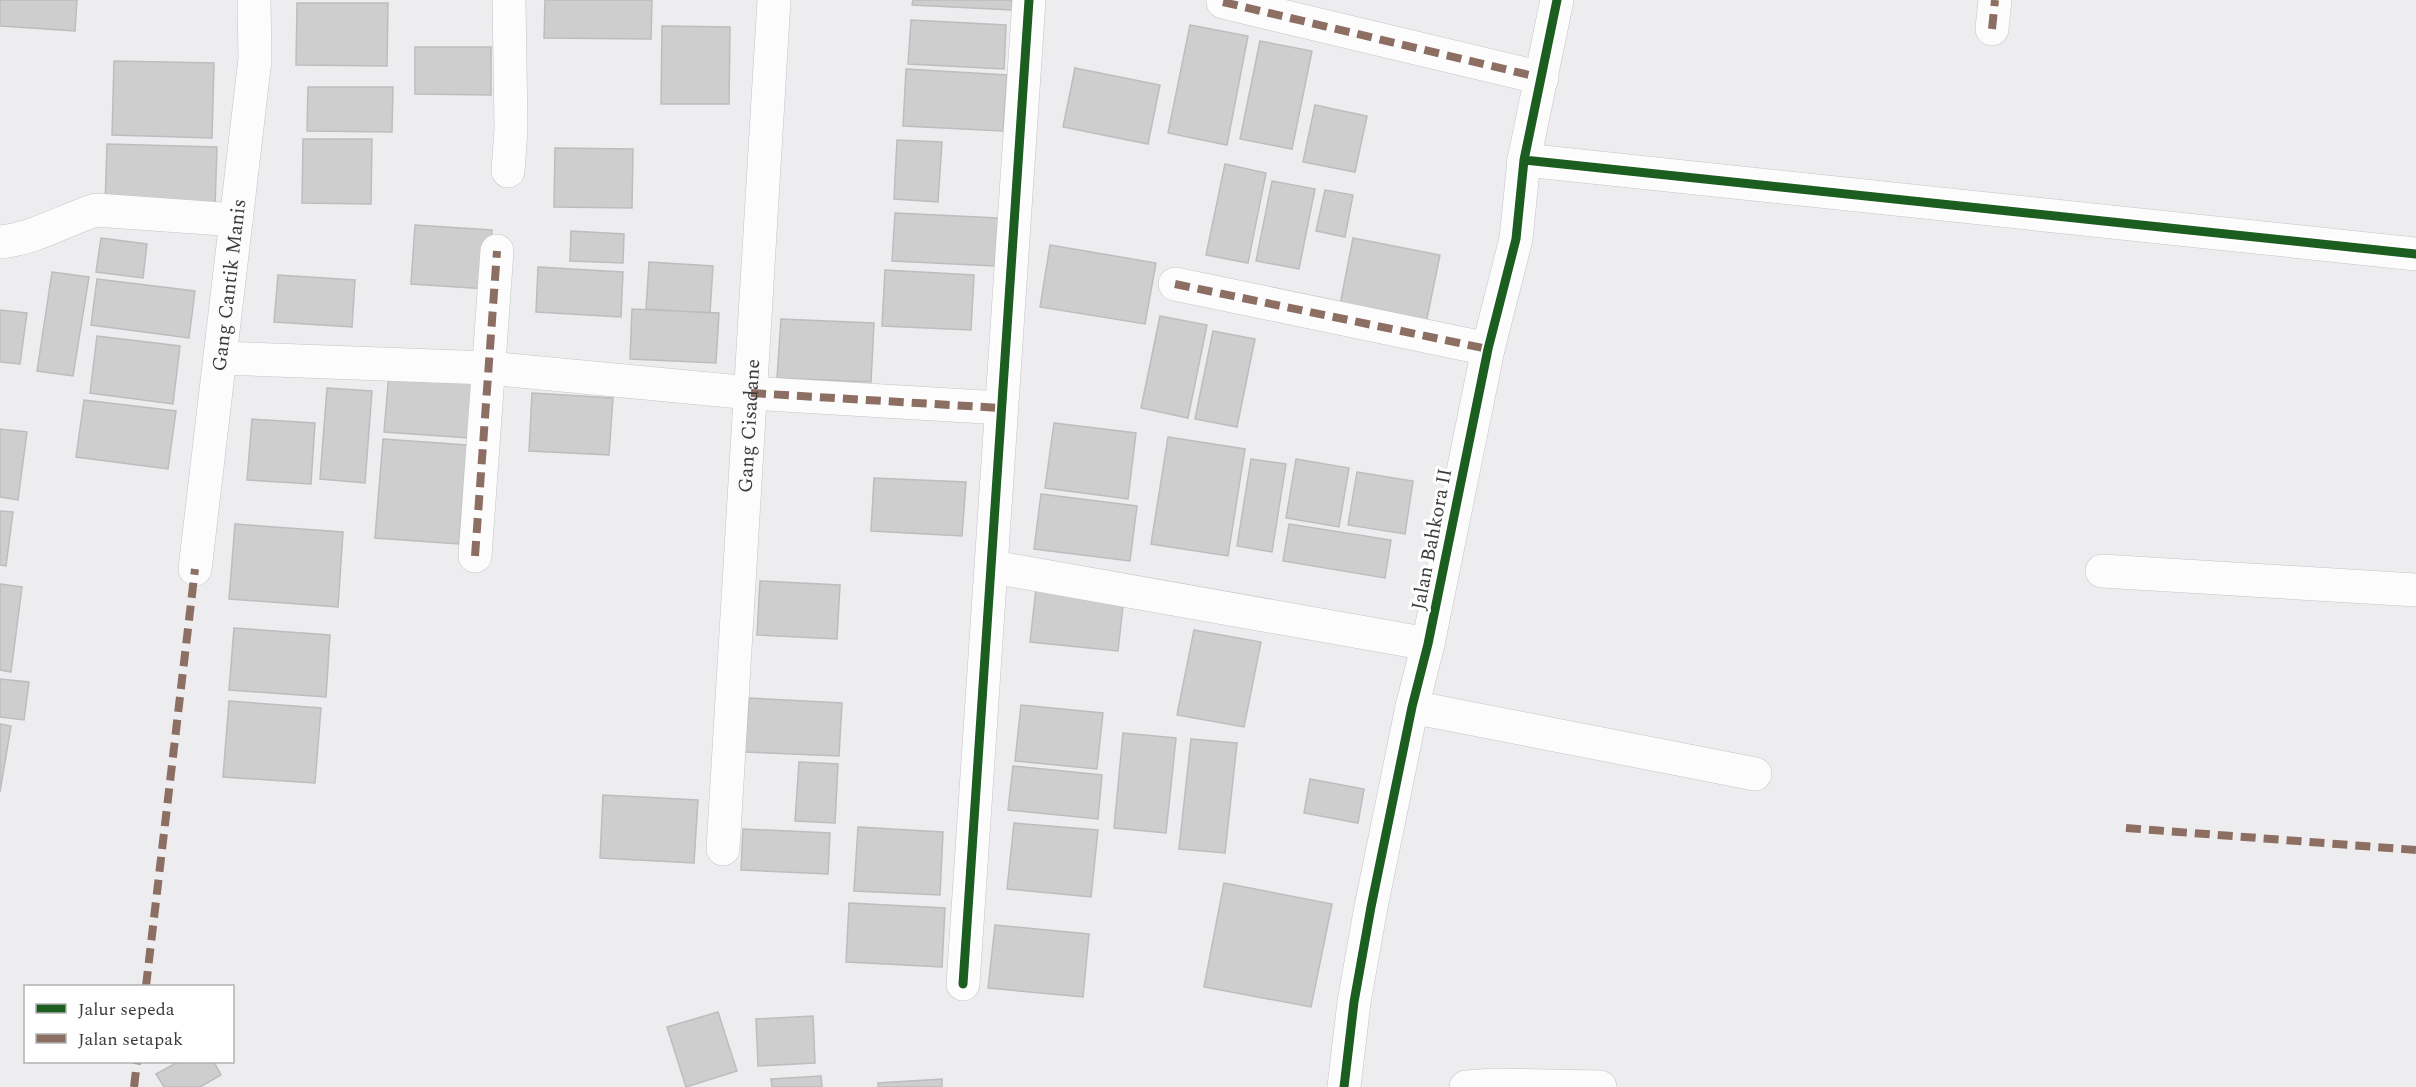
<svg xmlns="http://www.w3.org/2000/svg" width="2416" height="1087" font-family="Spectral,serif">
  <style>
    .building { fill: #cecece; stroke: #bebdbe; stroke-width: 1.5 }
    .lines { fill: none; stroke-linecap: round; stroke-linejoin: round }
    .minor-casing { stroke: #c5c4c5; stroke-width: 34 }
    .tertiary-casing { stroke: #c5c4c5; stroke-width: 34 }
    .minor { stroke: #fcfcfc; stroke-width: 33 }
    .tertiary { stroke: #fcfcfc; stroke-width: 33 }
    .quiet { stroke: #8d6e63; stroke-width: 8; stroke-dasharray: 15 8; stroke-linecap: butt }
    .cycleway-casing { stroke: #fff; stroke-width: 13 }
    .cycleway { stroke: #1b5e20; stroke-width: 9 }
    .labels { text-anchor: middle; stroke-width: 6; stroke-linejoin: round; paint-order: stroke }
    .street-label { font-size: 20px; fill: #3c3b3c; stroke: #fff }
  </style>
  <rect width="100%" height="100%" fill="#edecee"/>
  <path class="building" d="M 0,0 L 77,0 L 75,31 L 0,26 Z
    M 545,0 L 652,0 L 651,39 L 544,38 Z
    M 913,0 L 1012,0 L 1012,10 L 912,5 Z
    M 297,3 L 388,3 L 387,66 L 296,65 Z
    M 911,20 L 1006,25 L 1004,69 L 908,64 Z
    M 1190,25 L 1248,36 L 1227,145 L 1168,133 Z
    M 662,26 L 730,27 L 729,104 L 661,104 Z
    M 1260,41 L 1312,51 L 1292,149 L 1240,139 Z
    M 415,47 L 491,47 L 491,95 L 415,94 Z
    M 114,61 L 214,63 L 212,138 L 112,135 Z
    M 1075,68 L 1160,85 L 1148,144 L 1063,127 Z
    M 906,69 L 1007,75 L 1003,131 L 903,126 Z
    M 308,87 L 393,87 L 392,132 L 307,131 Z
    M 1315,105 L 1367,116 L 1355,172 L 1303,162 Z
    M 303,139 L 372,139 L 371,204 L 302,203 Z
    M 897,140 L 942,142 L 938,202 L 894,199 Z
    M 107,144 L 217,147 L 215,208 L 105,206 Z
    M 555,148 L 633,149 L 632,208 L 554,207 Z
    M 1225,164 L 1266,173 L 1248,263 L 1206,255 Z
    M 1272,181 L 1315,189 L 1299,269 L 1256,261 Z
    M 1325,190 L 1353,195 L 1345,237 L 1316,231 Z
    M 895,213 L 998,218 L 995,266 L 892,261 Z
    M 415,225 L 492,230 L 487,289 L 411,284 Z
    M 571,231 L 624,234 L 623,263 L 570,261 Z
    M 101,238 L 147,244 L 143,278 L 96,272 Z
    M 1353,238 L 1440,255 L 1425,328 L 1339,310 Z
    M 1050,245 L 1156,263 L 1145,324 L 1040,307 Z
    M 649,262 L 713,266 L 710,313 L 646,309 Z
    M 538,267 L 623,272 L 621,317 L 536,312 Z
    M 885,270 L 974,275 L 971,330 L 882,326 Z
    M 52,272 L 89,277 L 73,376 L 37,371 Z
    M 278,275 L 355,280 L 352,327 L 274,322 Z
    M 97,279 L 195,291 L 189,338 L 91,325 Z
    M 632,309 L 719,313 L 716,363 L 630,359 Z
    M 0,310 L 27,313 L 20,364 L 0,362 Z
    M 1160,316 L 1207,325 L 1188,418 L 1141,408 Z
    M 781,319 L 874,323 L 871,382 L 777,378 Z
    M 1213,331 L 1255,339 L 1237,427 L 1195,419 Z
    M 97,336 L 180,346 L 173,404 L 90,393 Z
    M 389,373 L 475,379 L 469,438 L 384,432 Z
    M 327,388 L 372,391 L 365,483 L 320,479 Z
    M 532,393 L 613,398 L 609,455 L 529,451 Z
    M 84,400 L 176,411 L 168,469 L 76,457 Z
    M 252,419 L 315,423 L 311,484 L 247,480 Z
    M 1054,423 L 1136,433 L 1128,499 L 1045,488 Z
    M 0,429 L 27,432 L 18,500 L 0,497 Z
    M 1168,437 L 1245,449 L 1228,556 L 1151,544 Z
    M 383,439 L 467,445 L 459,544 L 375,538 Z
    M 1251,459 L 1286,464 L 1272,552 L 1237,546 Z
    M 1296,459 L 1349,468 L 1339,527 L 1286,518 Z
    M 1357,472 L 1413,481 L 1405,534 L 1348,525 Z
    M 874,478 L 966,482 L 962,536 L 871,531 Z
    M 1041,494 L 1137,506 L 1130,561 L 1034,549 Z
    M 0,511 L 13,512 L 6,566 L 0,565 Z
    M 235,524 L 343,532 L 338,607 L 229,599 Z
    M 1289,524 L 1391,540 L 1385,578 L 1283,561 Z
    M 760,581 L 840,585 L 837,639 L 757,635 Z
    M 0,584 L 22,587 L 11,672 L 0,670 Z
    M 1036,588 L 1124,597 L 1118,651 L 1030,642 Z
    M 234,628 L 330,635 L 326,697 L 229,690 Z
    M 1194,630 L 1261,642 L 1244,727 L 1177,715 Z
    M 0,679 L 29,682 L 24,720 L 0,717 Z
    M 749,698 L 842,703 L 839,756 L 745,752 Z
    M 229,701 L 321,708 L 315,783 L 223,777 Z
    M 1021,705 L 1103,713 L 1097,769 L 1015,761 Z
    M 0,724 L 11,726 L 0,792 Z
    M 1123,733 L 1176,738 L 1166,833 L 1114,828 Z
    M 1191,739 L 1237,743 L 1225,853 L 1179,849 Z
    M 799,762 L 838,764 L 835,823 L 795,821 Z
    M 1013,766 L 1102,775 L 1098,819 L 1008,810 Z
    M 1310,779 L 1364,789 L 1358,823 L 1304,813 Z
    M 603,795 L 698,800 L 694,863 L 600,858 Z
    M 1014,823 L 1098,830 L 1091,897 L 1007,889 Z
    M 858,827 L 943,832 L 940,895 L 854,891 Z
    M 743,829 L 830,833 L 828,874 L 741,870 Z
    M 1224,883 L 1332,904 L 1311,1007 L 1204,987 Z
    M 849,903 L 945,908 L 942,967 L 846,962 Z
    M 995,925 L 1089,934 L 1083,997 L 988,988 Z
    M 718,1012 L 737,1071 L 686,1087 L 667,1027 Z
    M 813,1016 L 815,1063 L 758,1066 L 756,1019 Z
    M 178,1062 L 214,1062 L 221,1075 L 200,1087 L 164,1087 L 156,1074 Z
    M 821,1076 L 822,1087 L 772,1087 L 771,1079 Z
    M 942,1079 L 942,1087 L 878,1087 L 878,1083 Z"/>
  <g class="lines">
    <defs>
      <g id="minor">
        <path d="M 1223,2 L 1542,78"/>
        <path d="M 1992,29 L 1995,0"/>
        <path d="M 1524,160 L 2416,254"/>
        <path d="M 508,171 L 511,129 L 509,0"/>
        <path d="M 0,242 C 34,239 64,220 96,210 L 236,220"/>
        <path d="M 1175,284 L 1488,349"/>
        <path d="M 220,358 L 488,368 L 751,393 L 1001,408"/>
        <path d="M 475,556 L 497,251"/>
        <path d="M 993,567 L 1428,644"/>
        <path id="s1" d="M 195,569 L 255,59 L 254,0"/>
        <path d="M 2102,571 L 2416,590"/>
        <path d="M 1412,707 L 1755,774"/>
        <path id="s2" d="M 723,849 L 774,0"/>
        <path d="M 963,984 L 1029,0"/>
        <path d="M 1466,1087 L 1494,1085 L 1600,1087"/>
      </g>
      <path id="tertiary" d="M 1344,1087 L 1354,1002 L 1371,907 L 1412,707 L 1428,644 L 1488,349 L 1516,239 L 1524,160 L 1557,0"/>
    </defs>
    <use href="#minor" class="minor-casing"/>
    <use href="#tertiary" class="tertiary-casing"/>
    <use href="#minor" class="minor"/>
    <use href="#tertiary" class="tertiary"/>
    <path class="quiet" d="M 1223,2 L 1542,78
      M 1992,29 L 1995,0
      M 1175,284 L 1488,349
      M 751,393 L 1001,408
      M 475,556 L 497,251
      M 2126,828 L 2416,850
      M 146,986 L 195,569
      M 134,1087 L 137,1062"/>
    <defs>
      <path id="cycleway" d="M 1524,160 L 2416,254
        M 963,984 L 1029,0
        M 1344,1087 L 1354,1002 L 1371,907 L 1412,707 L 1428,644 L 1488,349 L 1516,239 L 1524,160 L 1557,0"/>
    </defs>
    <use href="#cycleway" class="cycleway-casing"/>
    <use href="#cycleway" class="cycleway"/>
  </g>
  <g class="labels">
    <g class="street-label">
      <text dy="7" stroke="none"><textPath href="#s1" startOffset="286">Gang Cantik Manis</textPath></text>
      <text dy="7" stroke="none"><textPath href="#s2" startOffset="424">Gang Cisadane</textPath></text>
      <text transform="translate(1431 539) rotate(-79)" y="7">Jalan Bahkora II</text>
    </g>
  </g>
  <rect x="24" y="985" width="210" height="78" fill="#ffffff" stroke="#b1b1b1" stroke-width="1.5"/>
  <rect x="36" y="1004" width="30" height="9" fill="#1b5e20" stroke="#b1b1b1" stroke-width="1.5"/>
  <text x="78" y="1015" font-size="18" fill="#3c3b3c">Jalur sepeda</text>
  <rect x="36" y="1034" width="30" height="9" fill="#8d6e63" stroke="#b1b1b1" stroke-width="1.5"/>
  <text x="78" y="1045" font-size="18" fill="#3c3b3c">Jalan setapak</text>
</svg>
